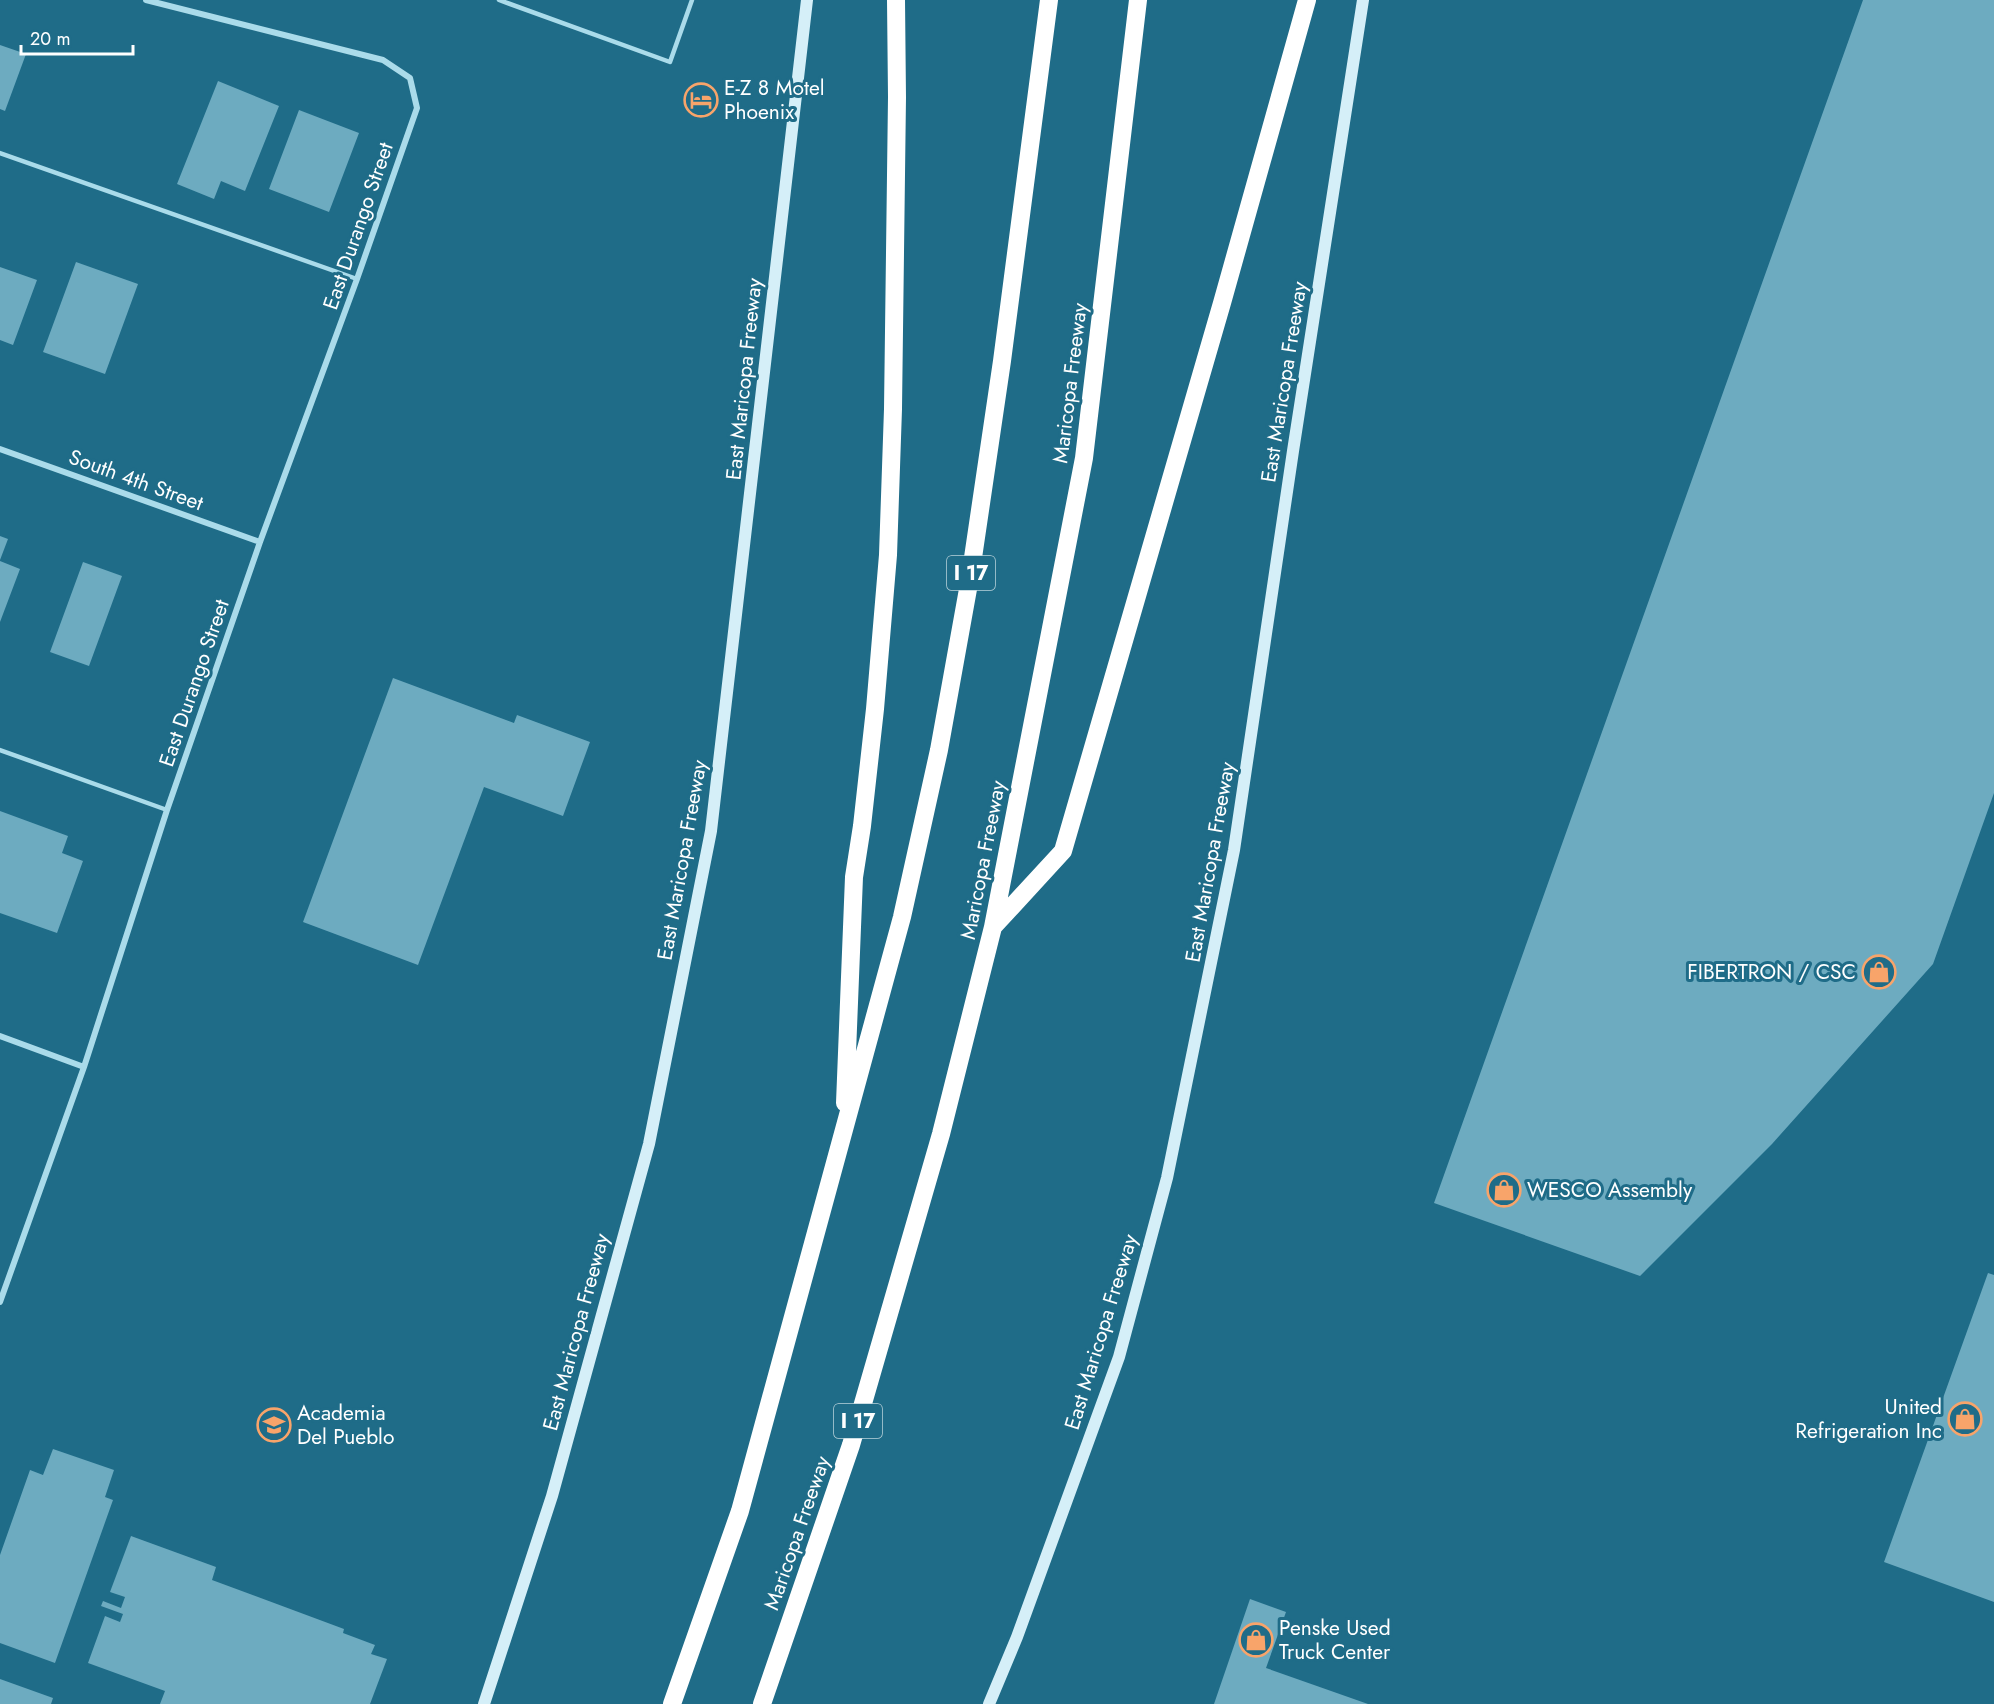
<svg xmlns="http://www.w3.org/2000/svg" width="1994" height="1704" font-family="Jost,sans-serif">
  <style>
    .building { fill: #6dabc0 }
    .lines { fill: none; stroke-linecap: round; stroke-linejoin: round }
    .service { stroke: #aadbea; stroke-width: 4.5 }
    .minor { stroke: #aadbea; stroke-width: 6 }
    .secondary { stroke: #d5eff8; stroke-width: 12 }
    .motorway { stroke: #fff; stroke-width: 18 }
    .labels { text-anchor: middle; stroke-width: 6; stroke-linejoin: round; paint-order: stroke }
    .shield { fill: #1f6c88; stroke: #bcd3db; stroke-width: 1.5 }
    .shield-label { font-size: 20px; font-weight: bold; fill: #fff }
    .poi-label { font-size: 21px; fill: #fff; stroke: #1f6c88; text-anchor: start }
    .street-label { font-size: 21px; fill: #fff; stroke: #1f6c88 }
  </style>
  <rect width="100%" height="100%" fill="#1f6c88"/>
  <path class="building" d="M 1863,0 L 1994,0 L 1994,793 L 1933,964 L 1772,1144 L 1640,1276 L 1434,1203 Z
    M 0,45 L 26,54 L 5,111 L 0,109 Z
    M 218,81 L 279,106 L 245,191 L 221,181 L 214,199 L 177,184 Z
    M 299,110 L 359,133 L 329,212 L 269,189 Z
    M 76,262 L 138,284 L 105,374 L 43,352 Z
    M 0,267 L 37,280 L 13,345 L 0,340 Z
    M 0,536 L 8,539 L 0,560 Z
    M 0,561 L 20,569 L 0,622 Z
    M 83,562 L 122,576 L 89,666 L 50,652 Z
    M 393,678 L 514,723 L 517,715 L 590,742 L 563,816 L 484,787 L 418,965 L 303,922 Z
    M 0,811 L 68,836 L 62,853 L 83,861 L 57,933 L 0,913 Z
    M 1988,1273 L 1994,1275 L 1994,1602 L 1884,1562 Z
    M 53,1449 L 114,1470 L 105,1497 L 113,1500 L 55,1663 L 0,1643 L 0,1555 L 30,1470 L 43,1475 Z
    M 131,1536 L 216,1567 L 212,1580 L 344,1629 L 343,1633 L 375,1645 L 371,1654 L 387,1659 L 370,1704 L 160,1704 L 165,1691 L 88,1663 L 105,1616 L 120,1622 L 123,1614 L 101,1606 L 103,1601 L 121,1608 L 125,1597 L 110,1592 Z
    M 1250,1599 L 1286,1612 L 1266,1668 L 1368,1704 L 1214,1704 Z
    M 0,1679 L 53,1698 L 51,1704 L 0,1704 Z"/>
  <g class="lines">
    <path class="service" d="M 499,0 L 670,62 L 692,0
      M 0,153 L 357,279
      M 0,750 L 167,810"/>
    <path class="minor" d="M 0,449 L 260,542
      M 0,1036 L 84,1067
      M 0,1302 L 84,1067 L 167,810 L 260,542 L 357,279 L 417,108 L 410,78 L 383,60 L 146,0"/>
    <path class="secondary" d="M 484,1704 L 552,1496 L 649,1144 L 711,831 L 807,0
      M 989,1704 L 1017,1637 L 1119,1357 L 1167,1178 L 1234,850 L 1293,451 L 1363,0"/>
    <path class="motorway" d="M 994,926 L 1063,851 L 1222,303 L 1307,0
      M 845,1103 L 854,877 L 862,826 L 875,709 L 888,555 L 893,409 L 897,97 L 896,0
      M 672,1704 L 740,1511 L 902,917 L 939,750 L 970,578 L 1002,361 L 1049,0
      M 762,1704 L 851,1445 L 941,1134 L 993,927 L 1084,458 L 1138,0"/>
  </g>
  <defs>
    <symbol id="hotel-ring" viewBox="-11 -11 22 22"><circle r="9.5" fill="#1f6c88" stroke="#f8a46a" stroke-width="1.5"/><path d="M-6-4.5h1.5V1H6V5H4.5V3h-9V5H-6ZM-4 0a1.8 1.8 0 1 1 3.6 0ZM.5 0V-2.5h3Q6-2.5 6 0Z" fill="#f8a46a"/></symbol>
    <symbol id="shop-ring" viewBox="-11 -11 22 22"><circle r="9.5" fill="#1f6c88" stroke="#f8a46a" stroke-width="1.5"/><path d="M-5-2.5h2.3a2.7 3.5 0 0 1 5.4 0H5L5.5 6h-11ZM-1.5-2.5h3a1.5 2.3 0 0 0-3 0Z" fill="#f8a46a"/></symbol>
    <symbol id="school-ring" viewBox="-11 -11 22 22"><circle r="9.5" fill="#1f6c88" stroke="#f8a46a" stroke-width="1.5"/><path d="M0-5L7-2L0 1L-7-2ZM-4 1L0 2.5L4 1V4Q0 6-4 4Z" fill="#f8a46a"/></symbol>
  </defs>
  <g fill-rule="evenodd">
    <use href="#hotel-ring" x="682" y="81" width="38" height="38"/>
    <use href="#shop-ring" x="1860" y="953" width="38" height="38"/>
    <use href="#shop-ring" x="1485" y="1171" width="38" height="38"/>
    <use href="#shop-ring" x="1946" y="1400" width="38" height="38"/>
    <use href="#school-ring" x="255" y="1406" width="38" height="38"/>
    <use href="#shop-ring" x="1237" y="1621" width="38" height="38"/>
  </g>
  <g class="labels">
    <g class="shield">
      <rect x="947" y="556" width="48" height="34" rx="4.5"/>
      <rect x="834" y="1404" width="48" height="34" rx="4.5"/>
    </g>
    <g class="shield-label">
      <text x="971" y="580">I 17</text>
      <text x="858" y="1428">I 17</text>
    </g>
    <g class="poi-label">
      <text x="724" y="95">E-Z 8 Motel<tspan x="724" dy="24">Phoenix</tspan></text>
      <text x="1856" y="979" text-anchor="end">FIBERTRON / CSC</text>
      <text x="1527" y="1197">WESCO Assembly</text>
      <text x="1942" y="1414" text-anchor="end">United<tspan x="1942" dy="24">Refrigeration Inc</tspan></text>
      <text x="297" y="1420">Academia<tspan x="297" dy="24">Del Pueblo</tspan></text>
      <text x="1279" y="1635">Penske Used<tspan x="1279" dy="24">Truck Center</tspan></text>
    </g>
    <g class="street-label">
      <text transform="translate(358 226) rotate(-71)" y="7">East Durango Street</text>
      <text transform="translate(744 379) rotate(-84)" y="7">East Maricopa Freeway</text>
      <text transform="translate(1284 382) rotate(-81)" y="7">East Maricopa Freeway</text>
      <text transform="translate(1070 383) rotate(-83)" y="7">Maricopa Freeway</text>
      <text transform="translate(136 480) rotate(20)" y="7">South 4th Street</text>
      <text transform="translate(194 683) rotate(-71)" y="7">East Durango Street</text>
      <text transform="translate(682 860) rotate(-80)" y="7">East Maricopa Freeway</text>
      <text transform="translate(983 860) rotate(-79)" y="7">Maricopa Freeway</text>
      <text transform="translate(1210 862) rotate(-80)" y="7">East Maricopa Freeway</text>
      <text transform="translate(576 1332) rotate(-75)" y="7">East Maricopa Freeway</text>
      <text transform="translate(1101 1332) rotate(-73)" y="7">East Maricopa Freeway</text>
      <text transform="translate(797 1533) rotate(-71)" y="7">Maricopa Freeway</text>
    </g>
  </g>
  <path d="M21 45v9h112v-9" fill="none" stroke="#ffffff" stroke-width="3"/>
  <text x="30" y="45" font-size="18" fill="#ffffff" stroke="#1f6c88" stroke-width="4.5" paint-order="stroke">20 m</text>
</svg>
